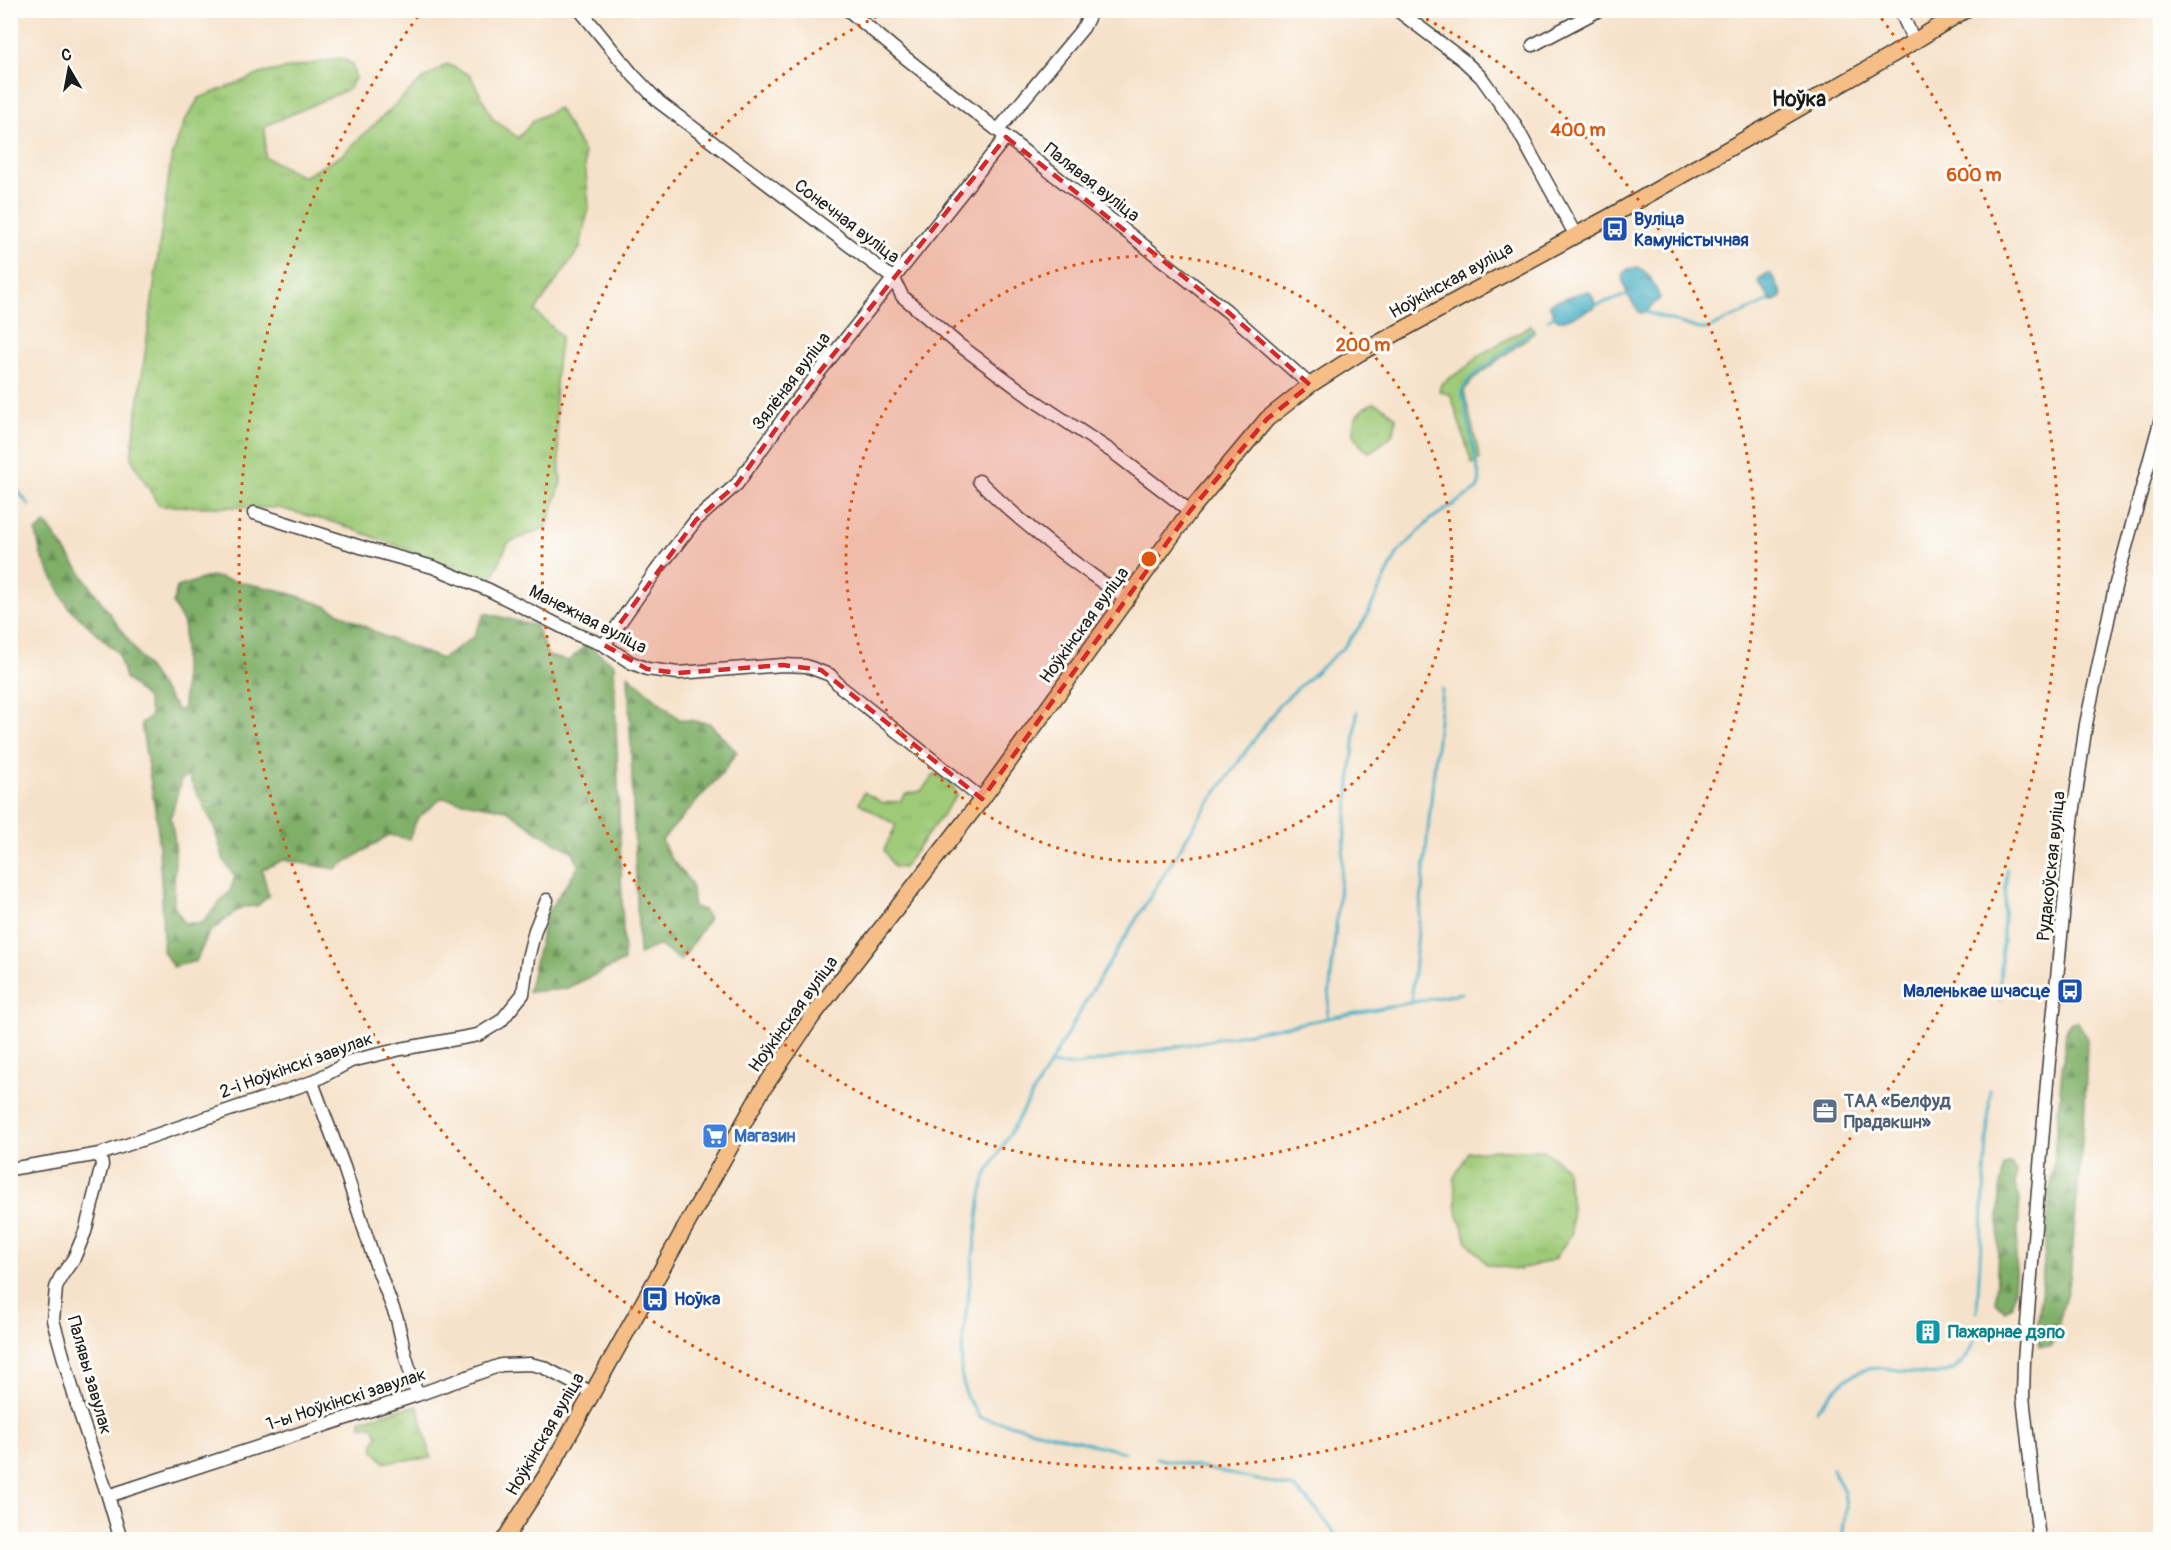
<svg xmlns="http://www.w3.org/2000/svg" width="2171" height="1550" font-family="Pangolin,sans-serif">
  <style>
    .grass { fill: url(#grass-tufts); stroke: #5e744a; stroke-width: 1.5 }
    .forest { fill: url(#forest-firs); stroke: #4e6642; stroke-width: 1.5; fill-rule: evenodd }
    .water { fill: url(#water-ripples); stroke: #316670; stroke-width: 1.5 }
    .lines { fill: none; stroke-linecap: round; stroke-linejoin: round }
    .stream { stroke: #46afc5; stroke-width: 3 }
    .minor-casing { stroke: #3d3a36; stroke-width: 15 }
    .major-casing { stroke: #3d3a36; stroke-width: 18 }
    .minor { stroke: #fff; stroke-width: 12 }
    .major { stroke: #f5be86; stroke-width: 15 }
    .marked { fill: #d62828; fill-opacity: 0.2; stroke: #d62828; stroke-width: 4.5; stroke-dasharray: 12 8; stroke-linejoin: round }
    .ring { fill: none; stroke: #de560d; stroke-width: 3; stroke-dasharray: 3 6 }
    .labels { text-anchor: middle; stroke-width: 6; stroke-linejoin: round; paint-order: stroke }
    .street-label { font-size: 18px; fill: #1c1c1c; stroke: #fdfcf7 }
    .transit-label { font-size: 18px; font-weight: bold; fill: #164399; stroke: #fdfcf7; text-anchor: start }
    .service-label { font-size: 18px; font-weight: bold; fill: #4e5e75; stroke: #fdfcf7; text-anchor: start }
    .shop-label { font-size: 18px; font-weight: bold; fill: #366cbe; stroke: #fdfcf7; text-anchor: start }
    .culture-label { font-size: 18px; font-weight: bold; fill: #0d838f; stroke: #fdfcf7; text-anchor: start }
    .quarter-label { font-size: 21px; font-weight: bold; fill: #1c1c1c; stroke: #fdfcf7 }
    .centre { fill: #de560d; stroke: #fdfcf7; stroke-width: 3 }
    .ring-label { font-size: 18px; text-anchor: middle; font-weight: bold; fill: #de560d; stroke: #fdfcf7; stroke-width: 6; stroke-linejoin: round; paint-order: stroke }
  </style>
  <defs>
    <pattern id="grass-tufts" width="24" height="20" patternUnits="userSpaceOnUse" patternTransform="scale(1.5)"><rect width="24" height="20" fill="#9fcb78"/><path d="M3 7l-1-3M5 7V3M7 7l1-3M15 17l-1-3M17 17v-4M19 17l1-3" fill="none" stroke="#88ae67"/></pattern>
    <pattern id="forest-firs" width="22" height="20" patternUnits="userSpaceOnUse" patternTransform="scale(1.5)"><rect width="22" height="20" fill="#7faf68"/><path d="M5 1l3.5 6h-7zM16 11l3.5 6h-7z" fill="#678e55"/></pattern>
    <pattern id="water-ripples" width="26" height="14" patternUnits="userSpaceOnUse" patternTransform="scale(1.5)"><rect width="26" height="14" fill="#46afc5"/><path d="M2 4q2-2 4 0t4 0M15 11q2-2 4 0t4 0" fill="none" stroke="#3a8e9f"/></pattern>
  </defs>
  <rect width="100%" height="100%" fill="#fdfcf7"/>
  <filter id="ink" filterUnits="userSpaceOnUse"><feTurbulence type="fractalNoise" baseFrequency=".0167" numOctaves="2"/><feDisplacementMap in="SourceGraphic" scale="12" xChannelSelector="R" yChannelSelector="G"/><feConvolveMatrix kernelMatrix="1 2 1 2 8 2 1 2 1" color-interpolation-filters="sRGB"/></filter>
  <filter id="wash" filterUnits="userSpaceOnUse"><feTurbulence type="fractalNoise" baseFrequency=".008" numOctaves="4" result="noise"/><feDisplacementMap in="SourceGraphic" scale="24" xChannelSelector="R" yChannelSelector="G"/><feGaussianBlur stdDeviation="1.35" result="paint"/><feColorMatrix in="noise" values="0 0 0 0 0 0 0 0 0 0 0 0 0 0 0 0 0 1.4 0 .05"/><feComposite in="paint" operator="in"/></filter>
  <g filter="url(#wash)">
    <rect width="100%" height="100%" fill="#f6e2ca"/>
    <path class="grass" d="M 341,58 L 352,64 L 355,78 L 349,89 L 265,126 L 265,157 L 303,177 L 341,156 L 420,81 L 447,64 L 470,75 L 493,119 L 518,138 L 534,120 L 558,108 L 584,152 L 589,206 L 580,248 L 535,311 L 561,336 L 557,364 L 555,400 L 561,483 L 547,527 L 508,543 L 489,586 L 432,559 L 339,524 L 279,508 L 159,506 L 131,458 L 171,160 L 184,122 L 199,98 L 263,73 Z
      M 1531,325 L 1535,332 L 1472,380 L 1464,391 L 1480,459 L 1472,464 L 1451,395 L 1439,391 L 1441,384 L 1467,367 L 1478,356 Z
      M 1374,403 L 1385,408 L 1396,417 C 1396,438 1386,441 1369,452 C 1346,438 1349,412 1374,403 Z
      M 935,774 L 951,782 L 957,795 L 903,868 L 894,867 L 884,850 L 896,825 L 859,803 L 864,792 L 883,803 L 900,801 L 906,794 L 921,791 Z
      M 1494,1150 L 1544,1150 L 1565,1167 L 1571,1197 L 1572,1233 L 1555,1259 L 1520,1270 L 1487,1264 L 1467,1241 L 1457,1211 L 1454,1178 L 1468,1152 Z
      M 418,1406 L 431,1458 L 384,1462 L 374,1450 L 374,1442 L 378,1437 L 373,1426 L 361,1426 L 361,1420 L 401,1409 Z"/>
    <path class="forest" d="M 46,523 L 178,711 L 184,708 L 184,624 L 173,604 L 177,587 L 211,576 L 283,591 L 326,606 L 383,636 L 442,659 L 473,637 L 485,613 L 536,626 L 548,656 L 569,661 L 586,645 L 614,664 L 624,961 L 565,989 L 528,992 L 547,913 L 579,866 L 573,852 L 544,836 L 507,810 L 442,798 L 417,819 L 409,839 L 389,835 L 335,869 L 283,860 L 262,870 L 269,896 L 257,906 L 242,907 L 209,933 L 196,961 L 173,967 L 163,951 L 162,894 L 157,821 L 141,723 L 151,716 L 147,699 L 125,678 L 118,653 L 68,607 L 41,555 L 36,532 ZM 188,776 L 214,826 L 224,861 L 235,877 L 230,891 L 201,923 L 184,923 L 174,906 L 175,843 L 171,817 L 181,780 Z
      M 628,675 L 679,719 L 709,723 L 737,752 L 723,772 L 662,840 L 669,856 L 691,883 L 694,907 L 703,910 L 709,918 L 681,961 L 659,945 L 639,954 Z
      M 2071,1022 L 2078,1022 L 2087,1037 L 2085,1106 L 2070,1278 L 2057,1331 L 2051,1347 L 2039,1346 L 2037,1335 L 2066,1029 Z
      M 2010,1163 L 2016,1172 L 2015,1185 L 2020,1199 L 2013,1306 L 2004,1310 L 1996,1302 L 2000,1190 L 2004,1166 Z"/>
    <path class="water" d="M 1638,267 C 1650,273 1655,286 1660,298 L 1646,312 L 1640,313 C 1630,300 1624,291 1622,275 L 1628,269 Z
      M 1768,273 L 1771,274 L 1782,294 L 1781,297 L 1772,302 L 1758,282 L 1760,278 Z
      M 1587,291 L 1591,293 L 1596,305 L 1594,308 L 1565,320 L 1558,320 L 1554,316 L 1549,304 L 1553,302 Z"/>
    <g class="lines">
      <path class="stream" d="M 1596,305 L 1627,295
        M 1646,312 L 1699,329 L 1707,329 L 1769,301
        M 1548,320 L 1554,316
        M 10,481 L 29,505
        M 1999,1000 L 2007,869
        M 1411,1003 L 1442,689
        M 1327,1018 L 1357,712
        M 1050,1065 L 1078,1065 L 1462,993
        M 1977,1311 L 1990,1091
        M 1816,1410 C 1829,1396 1843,1378 1861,1371 C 1891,1359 1927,1387 1956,1367 C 1969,1358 1973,1348 1975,1333
        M 1124,1452 L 980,1417 L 966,1396 L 961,1372 L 963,1337 L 981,1195 L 986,1175 L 1093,989 L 1202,813 L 1279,705 L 1344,647 L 1364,621 L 1397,554 L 1431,519 L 1477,489 L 1480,481 L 1462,391 L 1470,379 L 1531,331
        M 1156,1458 L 1295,1488 L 1316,1509 L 1340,1540
        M 1832,1469 L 1844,1491 L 1846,1507 L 1842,1540"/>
    </g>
  </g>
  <g filter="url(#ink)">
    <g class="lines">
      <defs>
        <path id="minor" d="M 580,10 L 633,75 L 659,102 L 894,279 L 902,296 L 958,344 L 1035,401 L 1114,453 L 1190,511
          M 848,10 L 902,55 L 1227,311 L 1310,385
          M 1397,10 L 1463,60 L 1481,77 L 1514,123 L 1575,234
          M 1900,10 L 1914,41
          M 1533,45 L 1599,10
          M 998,130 L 1083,28 L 1090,14 L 1087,10
          M 979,481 C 1023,525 1074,564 1127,599
          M 254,513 L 364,548 L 433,567 L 489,590 L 578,635 L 604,645 L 630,662 L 647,669 L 678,673 L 783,665 L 806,666 L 830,675 L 841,687 L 982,799
          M 604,645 L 656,571 L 696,520 L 737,484 L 790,409 L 1006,137
          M 312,1082 L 344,1167 L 374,1259 L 397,1319 L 405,1354 L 417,1395
          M 100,1154 L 102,1165 L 85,1232 L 74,1258 L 60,1278 L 56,1288 L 53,1320 L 77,1405 L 108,1496 L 121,1540
          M 10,1169 L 100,1154 L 312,1082 L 351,1061 L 401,1049 L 478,1035 L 501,1021 L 523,994 L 528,958 L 535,930 L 547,900
          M 108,1496 L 417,1395 L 501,1365 L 530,1364 L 543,1367 L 592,1393
          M 2039,1540 L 2023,1397 L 2024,1360 L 2047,1082 L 2072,822 L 2086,724 L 2115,587 L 2160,422"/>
        <path id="major" d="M 504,1540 L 547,1474 L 761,1092 L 812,1017 L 982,799 L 1190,511 L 1267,419 L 1310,385 L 1360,353 L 1611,216 L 1892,55 L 1965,10"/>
      </defs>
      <use href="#minor" class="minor-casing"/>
      <use href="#major" class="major-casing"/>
      <use href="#minor" class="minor"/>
      <use href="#major" class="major"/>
    </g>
  </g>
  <path class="marked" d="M 1006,137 L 1227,311 L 1310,385 L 1267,419 L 1190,511 L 982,799 L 821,670 L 783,665 L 678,673 L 647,669 L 604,645 L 696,520 L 737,484 L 790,409 Z"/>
  <g class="ring">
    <circle cx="1149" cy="559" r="303"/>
    <path d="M1410 11A607 607 0 1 1 888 11"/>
    <path d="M1876 11A910 910 0 1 1 422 11"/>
  </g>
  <defs>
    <symbol id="bus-square" viewBox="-11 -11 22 22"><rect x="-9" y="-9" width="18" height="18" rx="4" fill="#1a4fb4" stroke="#fdfcf7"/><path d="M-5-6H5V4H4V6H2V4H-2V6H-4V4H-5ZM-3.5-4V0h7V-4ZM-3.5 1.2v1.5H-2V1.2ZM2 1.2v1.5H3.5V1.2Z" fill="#fff"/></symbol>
    <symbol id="office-square" viewBox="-11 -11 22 22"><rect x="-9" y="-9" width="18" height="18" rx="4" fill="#5c6f8a" stroke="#fdfcf7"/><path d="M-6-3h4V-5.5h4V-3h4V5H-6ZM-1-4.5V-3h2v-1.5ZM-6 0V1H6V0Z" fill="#fff"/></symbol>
    <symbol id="supermarket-square" viewBox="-11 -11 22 22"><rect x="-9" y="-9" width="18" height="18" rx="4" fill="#3f7fe0" stroke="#fdfcf7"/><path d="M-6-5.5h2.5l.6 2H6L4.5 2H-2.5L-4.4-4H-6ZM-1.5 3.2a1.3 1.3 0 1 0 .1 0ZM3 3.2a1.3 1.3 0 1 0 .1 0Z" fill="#fff"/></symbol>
    <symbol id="building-square" viewBox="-11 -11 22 22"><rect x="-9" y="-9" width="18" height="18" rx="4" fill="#0f9aa8" stroke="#fdfcf7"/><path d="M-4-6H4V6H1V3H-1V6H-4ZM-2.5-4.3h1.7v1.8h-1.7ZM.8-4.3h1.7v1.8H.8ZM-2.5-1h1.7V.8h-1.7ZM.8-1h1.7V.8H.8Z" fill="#fff"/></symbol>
  </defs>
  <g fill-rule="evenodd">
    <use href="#bus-square" x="1600" y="214" width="30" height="30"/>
    <use href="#bus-square" x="2055" y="976" width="30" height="30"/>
    <use href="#office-square" x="1810" y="1096" width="30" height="30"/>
    <use href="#supermarket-square" x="700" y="1121" width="30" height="30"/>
    <use href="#bus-square" x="640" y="1284" width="30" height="30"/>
    <use href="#building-square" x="1913" y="1317" width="30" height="30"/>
  </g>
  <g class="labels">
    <g class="street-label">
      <text transform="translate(1092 182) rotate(38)" y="6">Палявая вуліца</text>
      <text transform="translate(847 221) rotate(37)" y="6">Сонечная вуліца</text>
      <text transform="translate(1451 280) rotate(-29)" y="6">Ноўкінская вуліца</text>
      <text transform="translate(791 381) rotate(-53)" y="6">Зялёная вуліца</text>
      <text transform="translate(588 619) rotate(27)" y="6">Манежная вуліца</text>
      <text transform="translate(1084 625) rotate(-54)" y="6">Ноўкінская вуліца</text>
      <text transform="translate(2051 866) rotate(-84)" y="6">Рудакоўская вуліца</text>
      <text transform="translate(793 1014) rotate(-54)" y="6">Ноўкінская вуліца</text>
      <text transform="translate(296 1065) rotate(-20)" y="6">2-і Ноўкінскі завулак</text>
      <text transform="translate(90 1375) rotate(74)" y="6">Палявы завулак</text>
      <text transform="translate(346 1399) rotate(-18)" y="6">1-ы Ноўкінскі завулак</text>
      <text transform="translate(545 1434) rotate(-60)" y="6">Ноўкінская вуліца</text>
    </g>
    <g class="transit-label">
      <text x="1634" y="225">Вуліца<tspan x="1634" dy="21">Камуністычная</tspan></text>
      <text x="2050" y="997" text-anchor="end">Маленькае шчасце</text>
      <text x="674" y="1305">Ноўка</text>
    </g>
    <g class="service-label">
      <text x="1844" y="1107">ТАА «Белфуд<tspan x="1844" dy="21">Прадакшн»</tspan></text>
    </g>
    <g class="shop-label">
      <text x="734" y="1142">Магазин</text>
    </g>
    <g class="culture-label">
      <text x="1948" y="1338">Пажарнае дэпо</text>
    </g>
    <g class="quarter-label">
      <text x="1799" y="106">Ноўка</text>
    </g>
  </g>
  <circle cx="1149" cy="559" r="9" class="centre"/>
  <g class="ring-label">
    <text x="1578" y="136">400 m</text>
    <text x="1974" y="181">600 m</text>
    <text x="1363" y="351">200 m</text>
  </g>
  <rect width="2171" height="1550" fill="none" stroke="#fdfcf7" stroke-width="36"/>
  <g transform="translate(69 69) rotate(350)" stroke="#fdfcf7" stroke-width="4.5" paint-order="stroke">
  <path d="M0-4.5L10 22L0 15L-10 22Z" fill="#1c1c1c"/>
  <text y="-9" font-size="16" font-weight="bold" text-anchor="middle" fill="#1c1c1c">С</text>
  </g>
</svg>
